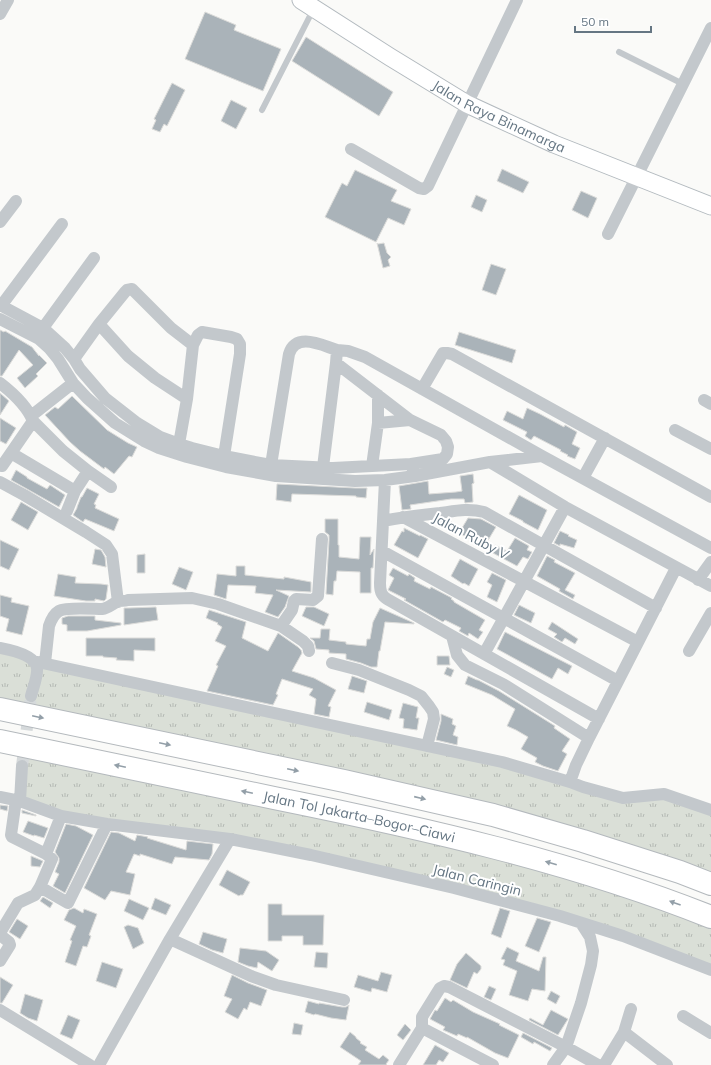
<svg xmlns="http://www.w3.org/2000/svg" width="711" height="1065" font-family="Mulish,sans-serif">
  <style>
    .grass { fill: url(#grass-tufts) }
    .building { fill: #aab3b9; stroke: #dcdcda }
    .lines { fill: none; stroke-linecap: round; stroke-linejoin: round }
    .street-tunnel { stroke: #d5d9db; stroke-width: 12; stroke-dasharray: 12 6; stroke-linecap: butt }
    .secondary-casing { stroke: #b3babf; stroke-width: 19 }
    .highway-casing { stroke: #b4b9bd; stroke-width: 24 }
    .lane { stroke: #c3c8cc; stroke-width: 6 }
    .street { stroke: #c3c8cc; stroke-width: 12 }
    .secondary { stroke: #fff; stroke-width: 17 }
    .highway { stroke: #fff; stroke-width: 22 }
    .oneway { fill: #939fa8 }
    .labels { text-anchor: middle; stroke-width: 4; stroke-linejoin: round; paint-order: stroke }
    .street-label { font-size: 14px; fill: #657683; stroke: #fff }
  </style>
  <defs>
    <pattern id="grass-tufts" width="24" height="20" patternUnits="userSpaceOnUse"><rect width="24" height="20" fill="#dadfd7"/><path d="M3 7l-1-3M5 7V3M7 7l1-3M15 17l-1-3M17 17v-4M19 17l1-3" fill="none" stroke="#b4b9b4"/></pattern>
  </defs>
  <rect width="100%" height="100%" fill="#fafaf8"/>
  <path class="grass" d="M 0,648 L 427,746 L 623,798 L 664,794 L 711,810 L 711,884 L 587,842 L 0,709 Z
    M 25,746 L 256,794 L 711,917 L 711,970 L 623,936 L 296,852 L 61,816 L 20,801 L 22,766 Z"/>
  <path class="building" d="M 205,12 L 236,25 L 234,30 L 281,49 L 263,91 L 185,59 Z
    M 306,37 L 393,92 L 379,116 L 292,61 Z
    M 172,83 L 185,90 L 167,126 L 164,124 L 160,132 L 152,129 L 156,120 L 154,119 Z
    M 231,100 L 247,108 L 236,129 L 221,121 Z
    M 502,169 L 529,182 L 523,193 L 497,181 Z
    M 355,170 L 397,190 L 391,201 L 411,209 L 404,225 L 388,218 L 376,242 L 325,217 L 342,183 L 347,186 Z
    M 581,191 L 597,198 L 588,218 L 572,210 Z
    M 476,195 L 487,200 L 482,212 L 471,207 Z
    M 377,243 L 378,244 L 384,243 L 387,253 L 391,257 L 388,260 L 390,266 L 383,268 Z
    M 491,264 L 506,269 L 496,295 L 482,290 Z
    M 0,330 L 4,332 L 5,331 L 32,347 L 39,356 L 39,355 L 47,363 L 36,374 L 38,376 L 25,388 L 17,378 L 33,365 L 19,350 L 2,376 L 0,376 Z
    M 459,332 L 516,350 L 512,363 L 455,345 Z
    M 0,393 L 9,401 L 0,415 Z
    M 72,396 L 107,430 L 128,443 L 137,447 L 132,457 L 129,456 L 114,474 L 105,467 L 104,469 L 80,451 L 70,442 L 45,415 L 55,407 L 58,409 Z
    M 527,408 L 540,414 L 564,427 L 565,425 L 577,432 L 572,444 L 580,448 L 575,459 L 567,456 L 568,455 L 560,451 L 561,450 L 534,436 L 531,440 L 525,436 L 527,432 L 503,420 L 507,411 L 523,419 Z
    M 0,418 L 16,428 L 6,444 L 0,441 Z
    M 16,470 L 27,477 L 27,478 L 47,489 L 50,485 L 65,495 L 59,507 L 11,480 Z
    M 473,474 L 474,483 L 472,484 L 473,502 L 465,503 L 464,499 L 451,499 L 410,505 L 411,509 L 402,510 L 399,486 L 428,481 L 429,494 L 456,492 L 462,491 L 460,476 Z
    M 277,484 L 355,488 L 367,488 L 366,498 L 356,497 L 356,496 L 292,494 L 291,502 L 276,500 Z
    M 87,488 L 99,494 L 94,504 L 96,505 L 95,508 L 119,519 L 114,531 L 85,519 L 83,522 L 73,515 L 77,508 L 77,507 L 81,497 L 82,497 Z
    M 519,495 L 547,510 L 538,530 L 523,522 L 523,521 L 509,514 Z
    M 21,502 L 38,512 L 28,530 L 11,520 Z
    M 468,518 L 481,519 L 496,527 L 484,547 L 459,533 Z
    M 325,519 L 338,519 L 338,545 L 339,545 L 339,557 L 359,559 L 360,537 L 371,537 L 370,555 L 374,549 L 373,568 L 371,568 L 371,593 L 360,593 L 360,572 L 337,571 L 336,581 L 334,581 L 333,595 L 326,594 L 329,540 L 329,535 L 325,532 Z
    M 448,519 L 453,523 L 449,530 L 437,523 L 438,521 Z
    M 404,528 L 420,536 L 420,535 L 428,539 L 418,558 L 394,545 L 402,531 L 404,532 Z
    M 560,531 L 569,535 L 568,536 L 577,540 L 574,548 L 560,544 L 560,546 L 554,543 Z
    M 515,538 L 529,546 L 527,550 L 532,552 L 528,559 L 523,557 L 517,566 L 491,552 L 495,545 L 507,551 Z
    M 0,540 L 19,549 L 9,570 L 0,566 Z
    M 95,549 L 101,550 L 105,557 L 106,567 L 92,564 Z
    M 145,554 L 145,573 L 137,573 L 137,555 Z
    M 547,556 L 555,560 L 554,562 L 575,573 L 565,590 L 575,595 L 573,599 L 559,591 L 560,589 L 537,576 Z
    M 460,559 L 478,569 L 469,586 L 464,583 L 463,584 L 451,576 Z
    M 236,566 L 245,566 L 245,575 L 284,579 L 284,577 L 311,582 L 311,592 L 276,590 L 289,596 L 285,607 L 278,617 L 265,612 L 273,595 L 255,593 L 256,586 L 228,585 L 226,599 L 214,595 L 217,574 L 236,576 Z
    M 179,567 L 193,572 L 186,590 L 172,584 Z
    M 393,568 L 408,576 L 409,574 L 415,578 L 414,581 L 430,589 L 431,587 L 452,598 L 451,599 L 454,601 L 454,602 L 485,620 L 479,630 L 483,632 L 478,639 L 469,633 L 468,636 L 459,631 L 461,628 L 445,620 L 443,622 L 404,600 L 406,599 L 388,590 L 394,578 L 389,575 Z
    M 492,573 L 506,580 L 497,602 L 487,597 L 492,585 L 487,582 Z
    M 58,574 L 76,577 L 75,583 L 101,584 L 108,585 L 106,599 L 104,601 L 95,599 L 95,601 L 86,601 L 54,596 Z
    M 0,595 L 12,598 L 11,602 L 29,606 L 22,635 L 6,631 L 9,619 L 0,616 Z
    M 519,605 L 535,613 L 531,623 L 514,615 Z
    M 306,607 L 314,607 L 329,614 L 324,626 L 302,616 Z
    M 129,608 L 156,607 L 158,620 L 124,625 L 124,608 Z
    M 380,608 L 414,623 L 414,624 L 385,622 L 380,651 L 379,651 L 377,667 L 371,667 L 361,663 L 346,659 L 346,654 L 329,653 L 329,650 L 316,649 L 314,641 L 310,638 L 320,638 L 321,629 L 330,629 L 329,640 L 346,642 L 346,644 L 366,646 L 367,639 L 370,639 L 373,622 Z
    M 209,610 L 246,622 L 242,638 L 268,651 L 278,633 L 298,647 L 301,650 L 302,653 L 292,671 L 314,678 L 336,690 L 328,706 L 331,707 L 329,717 L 314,714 L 316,699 L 309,695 L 313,689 L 282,679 L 276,694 L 278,695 L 273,705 L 207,691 L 218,666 L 216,665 L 226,646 L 215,641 L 222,627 L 217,624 L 218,623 L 206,618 Z
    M 68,616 L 95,616 L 95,620 L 121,623 L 121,625 L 87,631 L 67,631 L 67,625 L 62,624 L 62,618 Z
    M 552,622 L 578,639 L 575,644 L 565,638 L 562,642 L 554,637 L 557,634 L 548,629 Z
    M 505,632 L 572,666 L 568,674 L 558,668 L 552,679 L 497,649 Z
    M 86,638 L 155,638 L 155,651 L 134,650 L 134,661 L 116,660 L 117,658 L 103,657 L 103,656 L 86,656 Z
    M 437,656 L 449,656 L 450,665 L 437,665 Z
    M 447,667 L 454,670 L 451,677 L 444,674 Z
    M 352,676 L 367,681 L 364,693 L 348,689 Z
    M 468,676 L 477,680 L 478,680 L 499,691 L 555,726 L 554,728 L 570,739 L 562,751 L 567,754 L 558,771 L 543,766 L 535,762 L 537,758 L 521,749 L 528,737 L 516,730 L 507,726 L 515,709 L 492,695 L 465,684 Z
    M 367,702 L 392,710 L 389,720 L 364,712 Z
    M 403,703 L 418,707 L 416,718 L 419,718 L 417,730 L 403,728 L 404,719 L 399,718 Z
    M 441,714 L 453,719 L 452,724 L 456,726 L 453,735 L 458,737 L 457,745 L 436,740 L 441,721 Z
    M 0,805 L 8,806 L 7,811 L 0,809 Z
    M 22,810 L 36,815 L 36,816 L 22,813 Z
    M 28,821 L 48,828 L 44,838 L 34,835 L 34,836 L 23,832 Z
    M 66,824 L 76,826 L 93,835 L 65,893 L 53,886 L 59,874 L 55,872 L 59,862 L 59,858 L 55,852 Z
    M 111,832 L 119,833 L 135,841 L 137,835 L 148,837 L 147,838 L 186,850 L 187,841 L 213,844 L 212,854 L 209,860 L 175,857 L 172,864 L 140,854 L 140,856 L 134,854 L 126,872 L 135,874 L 130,895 L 111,891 L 105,900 L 84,888 Z
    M 31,856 L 43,861 L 40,867 L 31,866 Z
    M 227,870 L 250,882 L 243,895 L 240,895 L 239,896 L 219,885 Z
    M 43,897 L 53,903 L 50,908 L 40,901 Z
    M 155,898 L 171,905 L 166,915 L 151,909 Z
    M 129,899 L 149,908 L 143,920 L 124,911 Z
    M 268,904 L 282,904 L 282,915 L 324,915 L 323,945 L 303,945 L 303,936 L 282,936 L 282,941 L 268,941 Z
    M 74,908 L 83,913 L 84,909 L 97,914 L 89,935 L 91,936 L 87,947 L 83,946 L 76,966 L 65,962 L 72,941 L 70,940 L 76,926 L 64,920 L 69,910 Z
    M 500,908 L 510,911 L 501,938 L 491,934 Z
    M 537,918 L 551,922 L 539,952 L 525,946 Z
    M 17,919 L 28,926 L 20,939 L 9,932 Z
    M 128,925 L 138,928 L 144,943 L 133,949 L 124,927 Z
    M 203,932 L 227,939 L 223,953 L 212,950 L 199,944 Z
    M 507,947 L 519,953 L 516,961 L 539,971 L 543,957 L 546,957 L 545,991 L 532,989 L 528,1001 L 509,995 L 517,971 L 503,965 L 505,960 L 501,959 Z
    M 240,948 L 266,951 L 279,960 L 272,971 L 258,962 L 257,968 L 248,966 L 238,962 Z
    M 316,952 L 328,953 L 327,968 L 314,967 Z
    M 466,953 L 481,966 L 481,969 L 477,974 L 474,972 L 467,988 L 450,980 L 457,964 Z
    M 102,962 L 123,969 L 116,988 L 96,981 Z
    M 381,972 L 392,975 L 387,992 L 372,988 L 371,992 L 354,987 L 358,975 L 378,981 Z
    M 232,975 L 248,983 L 267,990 L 261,1006 L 250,1002 L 247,1010 L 244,1008 L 238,1019 L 225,1012 L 232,999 L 224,996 Z
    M 0,977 L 13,985 L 2,1003 L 0,1003 Z
    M 489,986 L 496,989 L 491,1000 L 484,997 Z
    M 551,991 L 560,996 L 556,1004 L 547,999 Z
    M 25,994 L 43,1000 L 37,1021 L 28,1018 L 20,1013 Z
    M 445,998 L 451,1002 L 453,1000 L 473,1012 L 500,1024 L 499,1025 L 519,1035 L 508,1058 L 495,1053 L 467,1037 L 467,1038 L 458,1034 L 457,1036 L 443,1030 L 445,1027 L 430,1019 L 435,1010 L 437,1011 Z
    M 308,1001 L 319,1004 L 319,1003 L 342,1007 L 346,1007 L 349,1005 L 346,1020 L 331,1018 L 315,1014 L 314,1015 L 305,1012 Z
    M 551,1010 L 568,1019 L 558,1035 L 529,1020 L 530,1018 L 543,1025 Z
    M 68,1015 L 80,1020 L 72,1039 L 60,1034 Z
    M 294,1023 L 303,1025 L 301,1035 L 292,1034 Z
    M 405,1024 L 411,1030 L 403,1040 L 397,1035 Z
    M 350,1032 L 356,1037 L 356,1038 L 361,1042 L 360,1043 L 367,1047 L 365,1050 L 379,1059 L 383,1055 L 389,1060 L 386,1064 L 387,1065 L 358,1065 L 361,1061 L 340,1047 Z
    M 523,1033 L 552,1048 L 550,1051 L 534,1042 L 533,1044 L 521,1037 Z
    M 435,1045 L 449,1053 L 443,1062 L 439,1060 L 436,1065 L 423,1065 Z"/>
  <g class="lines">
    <path class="street-tunnel" d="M 22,766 L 31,696"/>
    <defs>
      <g id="secondary">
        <path id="s1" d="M 301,0 L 390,57 L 467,104 L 554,144 L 711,206"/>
      </g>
      <g id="highway">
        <path d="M 0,709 L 344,781 L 493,815 L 583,841 L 680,872 L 711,884"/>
        <path id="s2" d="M 0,741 C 91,760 183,779 274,798 C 422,828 570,861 711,917"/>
      </g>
    </defs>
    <use href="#secondary" class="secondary-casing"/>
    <use href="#highway" class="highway-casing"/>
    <path class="lane" d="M 619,52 L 683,84
      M 262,110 L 313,10"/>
    <path class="street" d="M 0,14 L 8,0
      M 351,149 L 419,188 L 424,189 L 428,186 L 517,0
      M 0,222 L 16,201
      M 608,234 L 711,28
      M 0,305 L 43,328 L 65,348 L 74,359 L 80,369 L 105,398 L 137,423 L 160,437 L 179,444 L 192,448 L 224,456 L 271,465 L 333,468 L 411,464 L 415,476
      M 1,306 L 62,224
      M 0,319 L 39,339 L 49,348 L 58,359 L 73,383 L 87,398 L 115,423 L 144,441 L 159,448 L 187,457 L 226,467 L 276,476 L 355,481 L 385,480 L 415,476 L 490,462 L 542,456
      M 99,324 L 128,356 L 155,378 L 187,399
      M 43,328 L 94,258
      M 337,350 L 348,351 L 365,357 L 542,456 L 711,548
      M 74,359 L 99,324 L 125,292 L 127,290 L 132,289 L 171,328 L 193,345
      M 0,383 C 13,393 27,406 33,421 L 63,451 L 88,471 L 111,487
      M 422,389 L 443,353 L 447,353 L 452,354 L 711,497
      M 704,400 L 711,404
      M 31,416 L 73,383
      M 378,423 L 410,420
      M 675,430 L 711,449
      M 179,444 L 187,399 L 193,345 L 198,335 L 202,332 L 231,337 L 237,339 L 240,344 L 240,354 L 224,456
      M 11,453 L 75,491
      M 490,462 L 565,507 L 711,586
      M 271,465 L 289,354 C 296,332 321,345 337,350 L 336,363 L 410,420 L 441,435 L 446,441 L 448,447 L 447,454 L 443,459 L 411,464
      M 2,466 L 33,421
      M 372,466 L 378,423 L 378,395
      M 323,467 L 336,363
      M 583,478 L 605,438
      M 385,480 L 380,583 C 380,591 381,595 387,599 L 599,719
      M 0,482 L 24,495 L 86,532 L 106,545 L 112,554 L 118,602
      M 67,511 L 75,491 L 88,471
      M 403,517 L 638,642
      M 383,521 C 402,517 421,515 440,513 C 455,511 468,508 484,512 L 656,608
      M 382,551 L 618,681
      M 676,568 L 589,738 L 576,765 L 570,782 L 583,787 L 623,798 L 664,794 L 711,810
      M 698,580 L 711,562
      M 281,626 L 292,610 L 294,601 L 296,599 L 313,600 L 318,596 L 322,539
      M 452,636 L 457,655 L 465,665 L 503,684 L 589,738
      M 0,648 C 11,650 35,655 37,668 C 38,676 33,688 31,696
      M 689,651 L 711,613
      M 484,654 L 565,507
      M 33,661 L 502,762 L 570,782
      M 45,663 L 49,626 C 51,620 54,614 59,611 C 66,607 93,609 102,609 C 109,608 113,603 119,601 C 122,601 126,601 128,600 L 192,598 L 218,604 L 281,626 L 303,641 L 308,646 L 309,651
      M 332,663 L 359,670 L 409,690 L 421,696 L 429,706 L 433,712 L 434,719 L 427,746
      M 0,797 L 20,801 L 61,816 L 107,824 L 230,839 L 311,855 L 454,888 L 560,916 L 623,936 L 711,970
      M 16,800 L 11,835 L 12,837 L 46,854
      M 20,801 L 22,766
      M 40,887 L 68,903 L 107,824
      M 0,933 L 18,903 L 35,895 L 40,887 L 52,859 L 46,854 L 61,816
      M 0,935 L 9,942 L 10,945 L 0,961
      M 170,939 L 251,976 L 276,985 L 344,1000
      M 0,1010 L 90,1065
      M 683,1016 L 711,1033
      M 422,1028 L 493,1065
      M 624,1032 L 667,1065
      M 99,1065 L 170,939 L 230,839
      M 399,1065 L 422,1028 L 422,1017 L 440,988 L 444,986 L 449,987 L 566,1047 L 598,1065
      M 553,1065 L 566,1047 L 581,1003 L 591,965 L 593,951 L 590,937 L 581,923
      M 604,1065 L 624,1032 L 631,1009"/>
    <use href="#secondary" class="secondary"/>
    <use href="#highway" class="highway"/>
  </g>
  <defs><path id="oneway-solid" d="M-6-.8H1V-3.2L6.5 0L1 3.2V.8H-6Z"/></defs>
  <g class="oneway">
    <use href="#oneway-solid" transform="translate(38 717) rotate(12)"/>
    <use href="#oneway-solid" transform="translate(165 744) rotate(12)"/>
    <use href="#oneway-solid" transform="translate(120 766) rotate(-168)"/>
    <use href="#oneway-solid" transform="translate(293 770) rotate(12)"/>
    <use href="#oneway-solid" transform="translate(247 792) rotate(-168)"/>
    <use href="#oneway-solid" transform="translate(420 798) rotate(13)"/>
    <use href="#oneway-solid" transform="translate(551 863) rotate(-164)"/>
    <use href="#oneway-solid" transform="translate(675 903) rotate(-160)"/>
  </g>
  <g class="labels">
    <g class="street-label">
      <text dy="5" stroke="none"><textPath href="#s1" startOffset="230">Jalan Raya Binamarga</textPath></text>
      <text transform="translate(471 536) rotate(28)" y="5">Jalan Ruby V</text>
      <text dy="5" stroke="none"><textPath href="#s2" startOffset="367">Jalan Tol Jakarta–Bogor–Ciawi</textPath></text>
      <text transform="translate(477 880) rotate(14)" y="5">Jalan Caringin</text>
    </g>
  </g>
  <path d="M575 26v6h76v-6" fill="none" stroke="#657683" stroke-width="2"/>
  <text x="581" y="26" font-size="12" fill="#657683" stroke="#ffffff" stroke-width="3" paint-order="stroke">50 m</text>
</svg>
